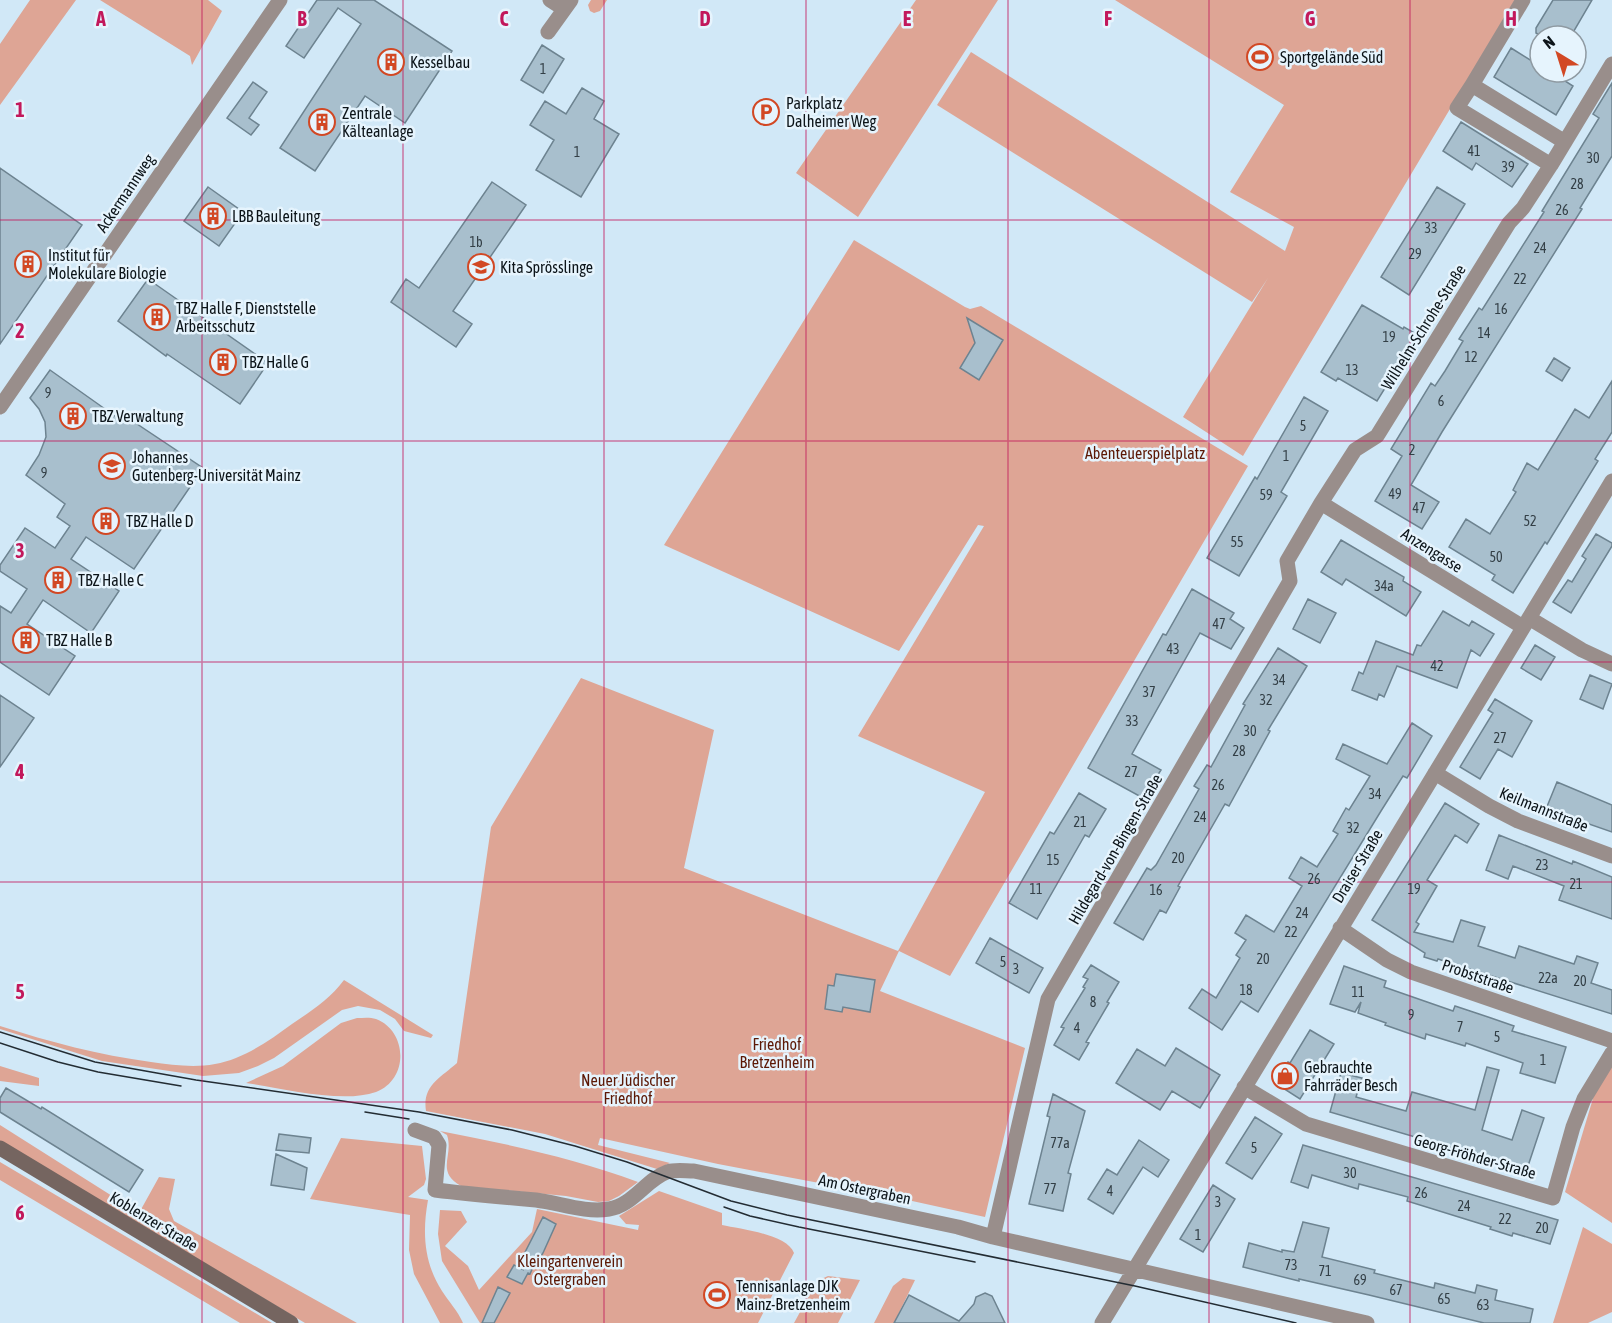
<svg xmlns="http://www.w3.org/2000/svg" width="1612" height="1323" font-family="'Asap Condensed',sans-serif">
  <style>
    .green { fill: #dea595 }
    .building { fill: #a8bfcd; stroke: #6d8390; stroke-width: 1.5 }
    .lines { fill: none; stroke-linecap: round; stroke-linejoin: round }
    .minor { stroke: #998e8b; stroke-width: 15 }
    .secondary { stroke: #756560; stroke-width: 15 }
    .tram { stroke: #232c33; stroke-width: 1.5 }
    .grid { fill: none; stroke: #c2185b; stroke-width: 1.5; stroke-opacity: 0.55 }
    .labels { text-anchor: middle; stroke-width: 5; stroke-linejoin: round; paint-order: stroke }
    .number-label { font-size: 14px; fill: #333f46 }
    .poi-label { font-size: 16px; fill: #0c1419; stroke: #e6f4fd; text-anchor: start }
    .street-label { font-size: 16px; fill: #0c1419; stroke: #e6f4fd }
    .park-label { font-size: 16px; fill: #5c1805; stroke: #e6f4fd }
    .grid-label { font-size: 20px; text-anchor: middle; font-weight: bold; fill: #c2185b; stroke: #e6f4fd; stroke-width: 5; stroke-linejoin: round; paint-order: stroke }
  </style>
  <rect width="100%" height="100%" fill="#d1e8f7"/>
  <path class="green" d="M 30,0 L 76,0 L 0,105 L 0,44 Z
    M 100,0 L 208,0 L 222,11 L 192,65 L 190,56 Z
    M 591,0 L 607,0 L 600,11 L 594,13 L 590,11 L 588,5 Z
    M 916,0 L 998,0 L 858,217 L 796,173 Z
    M 1115,0 L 1515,0 L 1243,456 L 1183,417 L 1268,278 L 1252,302 L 937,105 L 971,52 L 1285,251 L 1294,227 L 1230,192 L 1284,105 Z
    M 854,240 L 965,307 L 970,309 L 981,306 L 1248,466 L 950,976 L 899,951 L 880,991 L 1025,1048 L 985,1217 L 894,1197 L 718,1164 L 600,1138 L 598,1145 L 670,1163 L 657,1169 L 545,1134 L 426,1111 C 422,1086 440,1078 457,1063 L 491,827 L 581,678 L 714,730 L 684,868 L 898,951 L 985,792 L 858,736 L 984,526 L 978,525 L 899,651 L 664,545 Z
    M 344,980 L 433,1035 L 431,1038 L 404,1031 L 395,1019 L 380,1010 L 358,1006 L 342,1010 L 274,1058 L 258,1066 L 239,1073 L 203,1076 L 102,1061 L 0,1029 L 0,1026 C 50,1042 99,1055 151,1062 C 173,1065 194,1068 215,1064 C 243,1059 269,1041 292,1024 C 311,1011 330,999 344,980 Z
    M 357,1018 C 363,1018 370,1017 376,1019 C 408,1031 409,1080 376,1092 C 342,1104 282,1088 246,1083 L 283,1066 L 341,1023 Z
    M 0,1066 L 39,1078 L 39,1086 L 0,1081 Z
    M 1612,1066 L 1612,1223 L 1565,1192 L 1594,1095 Z
    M 0,1125 L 139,1213 L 159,1177 L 175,1179 L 169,1209 L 174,1221 L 357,1323 L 305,1323 L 0,1141 Z
    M 440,1131 C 507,1144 574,1158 638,1182 L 619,1196 L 609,1201 L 598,1202 L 566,1196 L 461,1186 C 435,1171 454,1156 447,1135 Z
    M 341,1138 L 422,1146 L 426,1179 L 424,1185 L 408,1197 L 428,1200 C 422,1233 424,1263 442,1291 C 449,1302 458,1311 463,1323 L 440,1323 L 414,1274 L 409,1250 L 410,1215 L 310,1199 Z
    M 0,1162 L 272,1323 L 240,1323 L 0,1180 Z
    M 659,1191 L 722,1213 L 722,1225 C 740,1229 787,1234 794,1253 L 758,1323 L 480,1323 L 442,1261 L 438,1234 L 440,1210 L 461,1211 L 467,1222 L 445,1246 L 468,1266 L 479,1290 L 532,1232 L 537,1209 L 638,1230 L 639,1225 L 626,1224 L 619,1216 Z
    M 1583,1227 L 1612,1244 L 1612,1312 L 1588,1323 L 1553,1323 Z
    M 828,1276 L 860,1280 L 838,1323 L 794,1323 L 817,1281 Z
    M 903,1278 L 915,1280 L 894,1323 L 874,1323 L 893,1286 Z"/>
  <path class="building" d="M 317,0 L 374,0 L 452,51 L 405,123 L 365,96 L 315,171 L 280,148 L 361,24 L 338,8 L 304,58 L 286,46 Z
    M 1553,0 L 1592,0 L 1571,36 L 1541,36 L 1536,33 L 1536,28 Z
    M 542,45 L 564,59 L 543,93 L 521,80 Z
    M 1511,48 L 1540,66 L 1540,72 L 1551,72 L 1573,86 L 1556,115 L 1494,77 Z
    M 253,82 L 267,92 L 249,118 L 259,125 L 251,135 L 227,118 Z
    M 1612,83 L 1612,156 L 1580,208 L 1582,209 L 1442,432 L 1411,485 L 1439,502 L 1422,529 L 1375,501 L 1402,456 L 1391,449 L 1431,383 L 1435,386 L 1445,371 L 1463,341 L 1459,339 L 1479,308 L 1482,310 L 1544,212 L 1542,211 L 1599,118 L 1593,114 Z
    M 582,88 L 604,101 L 594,119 L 619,134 L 581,197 L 536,170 L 554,140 L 530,125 L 545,101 L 566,114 Z
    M 1461,122 L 1528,164 L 1512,187 L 1476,163 L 1472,170 L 1443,151 Z
    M 0,168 L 82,225 L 0,344 Z
    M 492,182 L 526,205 L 453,311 L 472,324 L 456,347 L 391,302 L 406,279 L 419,288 Z
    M 208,187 L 243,212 L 219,246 L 184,221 Z
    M 1437,187 L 1465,204 L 1409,295 L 1381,277 Z
    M 148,279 L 268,363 L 240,404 L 167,354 L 166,356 L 118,321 Z
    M 1362,305 L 1403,329 L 1404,327 L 1418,335 L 1377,401 L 1338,378 L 1336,381 L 1321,372 Z
    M 967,318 L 1003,340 L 979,380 L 960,368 L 975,343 Z
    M 1554,358 L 1570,368 L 1562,381 L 1546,371 Z
    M 50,370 L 122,421 L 125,416 L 203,468 L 134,569 L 86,537 L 71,559 L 119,591 L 91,633 L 43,600 L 27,624 L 75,656 L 49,695 L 0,662 L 0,606 L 11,613 L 27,589 L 0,571 L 0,565 L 25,528 L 55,548 L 70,526 L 57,517 L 65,504 L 26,475 L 39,455 L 46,437 L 45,422 L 39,409 L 30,398 Z
    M 1612,381 L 1612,432 L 1595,459 L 1598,461 L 1547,544 L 1545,542 L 1513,593 L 1492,580 L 1495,575 L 1449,547 L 1466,519 L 1490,534 L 1516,492 L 1513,490 L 1527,463 L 1538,470 L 1575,409 L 1589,418 Z
    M 1304,397 L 1328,411 L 1281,492 L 1287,496 L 1239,576 L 1207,558 L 1255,477 L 1257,479 Z
    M 1596,534 L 1612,543 L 1612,546 L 1571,613 L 1553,602 L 1568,580 L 1572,582 L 1586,559 L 1582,556 Z
    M 1341,540 L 1404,577 L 1403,581 L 1421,592 L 1406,616 L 1346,579 L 1342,585 L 1321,572 Z
    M 1192,589 L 1234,613 L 1230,619 L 1244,628 L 1231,649 L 1200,633 L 1132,754 L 1161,770 L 1143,798 L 1088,768 L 1163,634 L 1166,635 Z
    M 1308,599 L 1336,613 L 1320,643 L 1293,629 Z
    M 1443,611 L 1469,626 L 1472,621 L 1494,634 L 1480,656 L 1471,650 L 1457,688 L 1397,666 L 1384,697 L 1379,694 L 1377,700 L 1352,690 L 1359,672 L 1363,674 L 1376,641 L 1413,655 L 1417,645 L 1421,646 Z
    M 1535,645 L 1555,657 L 1541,680 L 1521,668 Z
    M 1278,648 L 1307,666 L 1268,730 L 1270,731 L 1229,806 L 1225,804 L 1178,886 L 1180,887 L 1166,913 L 1160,910 L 1143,940 L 1114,923 L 1147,868 L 1151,870 L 1156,865 L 1199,789 L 1194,786 L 1207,765 L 1211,767 L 1245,705 L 1243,704 Z
    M 1590,675 L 1612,684 L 1603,709 L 1580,699 Z
    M 0,695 L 34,718 L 0,767 Z
    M 1495,699 L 1532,721 L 1512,757 L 1498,749 L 1480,779 L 1460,767 L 1493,713 L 1488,710 Z
    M 1412,723 L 1432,736 L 1407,778 L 1403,776 L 1381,811 L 1258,1012 L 1241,1001 L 1222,1030 L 1189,1008 L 1202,989 L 1216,998 L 1240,958 L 1236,955 L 1246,940 L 1235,933 L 1246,915 L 1274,932 L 1302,886 L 1289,878 L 1301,857 L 1317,867 L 1338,834 L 1333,831 L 1346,808 L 1349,810 L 1370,776 L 1336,759 L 1343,744 L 1387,764 Z
    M 1557,782 L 1612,805 L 1612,832 L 1546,809 Z
    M 1079,793 L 1106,809 L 1089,837 L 1085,835 L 1037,919 L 1009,903 L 1050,832 L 1054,834 Z
    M 1445,803 L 1479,824 L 1467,843 L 1455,835 L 1427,880 L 1437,886 L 1416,922 L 1419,924 L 1414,932 L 1453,942 L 1461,920 L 1485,927 L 1478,946 L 1515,958 L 1519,946 L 1574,964 L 1577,956 L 1598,963 L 1591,983 L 1612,990 L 1612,1014 L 1447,962 L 1438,959 L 1437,961 L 1424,957 L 1425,953 L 1372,920 Z
    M 1499,835 L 1572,864 L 1573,861 L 1612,877 L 1612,919 L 1559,900 L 1564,886 L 1513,866 L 1508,879 L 1486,870 Z
    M 990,938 L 1043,968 L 1029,993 L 976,963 Z
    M 1091,965 L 1119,982 L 1107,1002 L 1109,1003 L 1086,1042 L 1089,1043 L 1079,1060 L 1054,1045 L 1064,1028 L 1061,1027 L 1085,988 L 1083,987 L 1088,979 L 1083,977 Z
    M 1344,966 L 1386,981 L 1384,987 L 1453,1011 L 1455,1006 L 1491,1018 L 1514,1026 L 1512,1031 L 1566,1047 L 1555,1083 L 1520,1073 L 1523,1063 L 1466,1043 L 1465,1046 L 1426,1034 L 1425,1039 L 1385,1025 L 1386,1023 L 1358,1013 L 1361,1002 L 1355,1012 L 1330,1004 Z
    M 836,974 L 875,980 L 870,1012 L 843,1007 L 842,1012 L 825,1009 L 828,985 L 834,986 Z
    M 1310,1030 L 1334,1044 L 1300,1099 L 1275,1083 L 1288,1062 L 1290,1063 Z
    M 1176,1048 L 1220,1075 L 1200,1108 L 1172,1091 L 1160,1110 L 1116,1083 L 1137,1049 L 1165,1066 Z
    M 1487,1067 L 1499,1070 L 1482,1130 L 1512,1140 L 1522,1110 L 1544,1118 L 1527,1169 L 1493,1158 L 1456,1147 L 1456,1149 L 1330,1112 L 1341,1073 L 1362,1078 L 1356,1097 L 1406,1111 L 1412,1092 L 1475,1110 Z
    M 6,1088 L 41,1109 L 42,1107 L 143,1170 L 129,1192 L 0,1112 L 0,1098 Z
    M 1053,1094 L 1085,1111 L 1068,1173 L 1071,1174 L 1063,1211 L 1029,1204 L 1050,1117 L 1047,1116 Z
    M 1255,1117 L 1282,1134 L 1252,1179 L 1226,1163 Z
    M 279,1134 L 311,1138 L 309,1153 L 276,1150 Z
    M 1139,1140 L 1169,1160 L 1158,1177 L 1143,1167 L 1113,1214 L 1088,1199 L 1107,1169 L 1117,1175 Z
    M 1303,1145 L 1558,1220 L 1550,1244 L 1513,1233 L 1512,1236 L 1490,1229 L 1491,1227 L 1407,1201 L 1408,1197 L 1359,1184 L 1358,1189 L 1312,1175 L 1308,1188 L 1291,1182 Z
    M 276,1154 L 307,1168 L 304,1190 L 271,1185 Z
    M 1213,1185 L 1235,1199 L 1203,1252 L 1180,1239 Z
    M 543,1217 L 556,1224 L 543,1253 L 538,1261 L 536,1260 L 530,1274 L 528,1273 L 522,1284 L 507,1277 L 514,1265 L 524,1270 L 518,1266 Z
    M 1303,1222 L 1329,1228 L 1322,1257 L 1375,1270 L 1374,1273 L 1434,1288 L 1435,1283 L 1475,1293 L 1477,1285 L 1497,1290 L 1495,1300 L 1533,1309 L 1530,1323 L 1484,1323 L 1369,1295 L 1299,1279 L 1299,1281 L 1243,1267 L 1249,1243 L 1282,1252 L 1282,1250 L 1294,1252 Z
    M 498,1287 L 510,1293 L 494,1323 L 482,1323 Z
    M 985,1293 L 992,1296 L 1005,1323 L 894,1323 L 909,1295 L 959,1321 L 974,1304 L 976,1297 Z"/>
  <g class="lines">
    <path class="minor" d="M 550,0 L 564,9
      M 1523,0 L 1472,85 L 1565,142
      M 548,32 L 571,0
      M 1472,85 L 1457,108 L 1551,165
      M 0,407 L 280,0
      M 1321,503 L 1523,627
      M 1529,618 L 1582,650 L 1612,664
      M 1435,773 L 1489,806 L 1518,821 L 1612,856
      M 1340,928 L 1387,960 L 1411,972 L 1612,1041
      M 1244,1087 L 1306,1124 L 1553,1198 L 1573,1127 L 1584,1099 L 1612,1053
      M 415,1130 L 434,1137 L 439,1145 L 435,1190 C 469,1194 502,1197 536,1200 C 560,1203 585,1213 609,1209 C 632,1206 647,1179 667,1172 C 676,1169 685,1171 694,1171 L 958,1227 L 993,1237 L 1367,1323
      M 993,1237 L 1048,999 L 1290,581 L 1287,561 L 1321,503 L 1355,450 L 1377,436 L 1509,223 L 1523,208 L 1551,165 L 1612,64
      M 1102,1323 L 1612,481"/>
    <path class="secondary" d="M 0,1148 L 291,1323"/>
    <path class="tram" d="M 0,1032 L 95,1062 L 196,1080 L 419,1112 L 512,1130 L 575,1146 L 627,1162 L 731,1201 L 787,1215 L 1135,1286 L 1296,1323
      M 0,1043 L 58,1062 L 98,1072 L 181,1086
      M 365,1112 L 409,1119
      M 724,1207 L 750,1216 L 799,1227 L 975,1262"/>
  </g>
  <path class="grid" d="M 202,0 L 202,1323M 403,0 L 403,1323M 604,0 L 604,1323M 806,0 L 806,1323M 1008,0 L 1008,1323M 1209,0 L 1209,1323M 1410,0 L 1410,1323M 0,220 L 1612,220M 0,441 L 1612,441M 0,662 L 1612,662M 0,882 L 1612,882M 0,1102 L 1612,1102"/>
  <defs>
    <symbol id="stadium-ring" viewBox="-11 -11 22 22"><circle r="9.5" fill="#e6f4fd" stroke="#d24824" stroke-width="1.5"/><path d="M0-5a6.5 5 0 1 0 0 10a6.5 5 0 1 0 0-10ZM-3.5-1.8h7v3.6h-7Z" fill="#d24824"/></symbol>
    <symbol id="building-ring" viewBox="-11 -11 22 22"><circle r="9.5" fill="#e6f4fd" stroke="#d24824" stroke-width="1.5"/><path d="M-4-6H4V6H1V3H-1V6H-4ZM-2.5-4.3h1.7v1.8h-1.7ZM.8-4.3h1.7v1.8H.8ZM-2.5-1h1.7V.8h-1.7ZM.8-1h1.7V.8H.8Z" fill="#d24824"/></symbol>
    <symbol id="parking-ring" viewBox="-11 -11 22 22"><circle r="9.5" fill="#e6f4fd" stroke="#d24824" stroke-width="1.5"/><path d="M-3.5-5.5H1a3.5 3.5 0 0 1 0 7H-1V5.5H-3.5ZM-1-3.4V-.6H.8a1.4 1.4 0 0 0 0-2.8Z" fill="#d24824"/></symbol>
    <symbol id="school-ring" viewBox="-11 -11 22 22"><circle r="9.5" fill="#e6f4fd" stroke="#d24824" stroke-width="1.5"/><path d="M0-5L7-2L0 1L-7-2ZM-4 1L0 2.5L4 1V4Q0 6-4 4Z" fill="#d24824"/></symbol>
    <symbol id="university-ring" viewBox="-11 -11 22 22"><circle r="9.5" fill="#e6f4fd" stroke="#d24824" stroke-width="1.5"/><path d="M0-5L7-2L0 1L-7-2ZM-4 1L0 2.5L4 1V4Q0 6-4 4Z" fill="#d24824"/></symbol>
    <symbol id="shop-ring" viewBox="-11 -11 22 22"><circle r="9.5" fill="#e6f4fd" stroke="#d24824" stroke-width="1.5"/><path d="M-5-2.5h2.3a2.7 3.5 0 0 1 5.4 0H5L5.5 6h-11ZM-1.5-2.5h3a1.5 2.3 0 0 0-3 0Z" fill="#d24824"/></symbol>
  </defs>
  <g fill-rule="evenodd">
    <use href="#stadium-ring" x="1245" y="42" width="30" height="30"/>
    <use href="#building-ring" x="376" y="47" width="30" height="30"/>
    <use href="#parking-ring" x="751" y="97" width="30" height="30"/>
    <use href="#building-ring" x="307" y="107" width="30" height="30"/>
    <use href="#building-ring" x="198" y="201" width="30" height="30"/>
    <use href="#building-ring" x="13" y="249" width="30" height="30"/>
    <use href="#school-ring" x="466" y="252" width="30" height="30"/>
    <use href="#building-ring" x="142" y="302" width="30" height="30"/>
    <use href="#building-ring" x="208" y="347" width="30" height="30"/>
    <use href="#building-ring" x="58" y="401" width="30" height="30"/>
    <use href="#university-ring" x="97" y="451" width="30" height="30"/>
    <use href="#building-ring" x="91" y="506" width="30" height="30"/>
    <use href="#building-ring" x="43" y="565" width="30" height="30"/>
    <use href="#building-ring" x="11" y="625" width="30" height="30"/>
    <use href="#shop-ring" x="1270" y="1061" width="30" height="30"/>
    <use href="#stadium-ring" x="702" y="1280" width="30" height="30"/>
  </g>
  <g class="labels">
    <g class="number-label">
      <text x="543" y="74">1</text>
      <text x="1474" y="156">41</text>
      <text x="577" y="157">1</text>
      <text x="1593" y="163">30</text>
      <text x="1508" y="172">39</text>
      <text x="1577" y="189">28</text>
      <text x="1562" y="215">26</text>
      <text x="1431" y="233">33</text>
      <text x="476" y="247">1b</text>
      <text x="1540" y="253">24</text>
      <text x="1415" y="259">29</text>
      <text x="1520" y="284">22</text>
      <text x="1501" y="314">16</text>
      <text x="1484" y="338">14</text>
      <text x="1389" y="342">19</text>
      <text x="1471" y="362">12</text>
      <text x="1352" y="375">13</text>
      <text x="48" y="398">9</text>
      <text x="1441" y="406">6</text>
      <text x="1303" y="431">5</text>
      <text x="1412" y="455">2</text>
      <text x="1286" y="461">1</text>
      <text x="44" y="478">9</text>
      <text x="1395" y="499">49</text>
      <text x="1266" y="500">59</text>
      <text x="1419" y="513">47</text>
      <text x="1530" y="526">52</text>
      <text x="1237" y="547">55</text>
      <text x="1496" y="562">50</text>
      <text x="1384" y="591">34a</text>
      <text x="1219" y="629">47</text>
      <text x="1173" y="654">43</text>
      <text x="1437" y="671">42</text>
      <text x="1279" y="685">34</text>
      <text x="1149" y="697">37</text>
      <text x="1266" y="705">32</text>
      <text x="1132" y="726">33</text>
      <text x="1250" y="736">30</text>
      <text x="1500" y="743">27</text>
      <text x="1239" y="756">28</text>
      <text x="1131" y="777">27</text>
      <text x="1218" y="790">26</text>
      <text x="1375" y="799">34</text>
      <text x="1200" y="822">24</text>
      <text x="1080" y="827">21</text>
      <text x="1353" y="833">32</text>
      <text x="1178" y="863">20</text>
      <text x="1053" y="865">15</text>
      <text x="1542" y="870">23</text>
      <text x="1314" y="884">26</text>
      <text x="1576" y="889">21</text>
      <text x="1036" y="894">11</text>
      <text x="1414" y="894">19</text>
      <text x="1156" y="895">16</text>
      <text x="1302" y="918">24</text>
      <text x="1291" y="937">22</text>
      <text x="1263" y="964">20</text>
      <text x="1003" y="967">5</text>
      <text x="1016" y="974">3</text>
      <text x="1548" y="983">22a</text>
      <text x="1580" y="986">20</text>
      <text x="1246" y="995">18</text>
      <text x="1358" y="997">11</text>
      <text x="1093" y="1007">8</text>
      <text x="1411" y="1020">9</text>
      <text x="1460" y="1032">7</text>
      <text x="1077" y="1033">4</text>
      <text x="1497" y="1042">5</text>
      <text x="1543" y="1065">1</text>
      <text x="1060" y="1148">77a</text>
      <text x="1254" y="1153">5</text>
      <text x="1350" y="1178">30</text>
      <text x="1050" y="1194">77</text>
      <text x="1110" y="1196">4</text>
      <text x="1421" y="1198">26</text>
      <text x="1218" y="1207">3</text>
      <text x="1464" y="1211">24</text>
      <text x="1505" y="1224">22</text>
      <text x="1542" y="1233">20</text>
      <text x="1198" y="1240">1</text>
      <text x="1291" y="1270">73</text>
      <text x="1325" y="1276">71</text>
      <text x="1360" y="1285">69</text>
      <text x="1396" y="1295">67</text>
      <text x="1444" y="1304">65</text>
      <text x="1483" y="1310">63</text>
    </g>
    <g class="poi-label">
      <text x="1280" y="63">Sportgelände Süd</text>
      <text x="410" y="68">Kesselbau</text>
      <text x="786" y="109">Parkplatz<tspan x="786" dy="18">Dalheimer Weg</tspan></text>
      <text x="342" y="119">Zentrale<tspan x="342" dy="18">Kälteanlage</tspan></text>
      <text x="232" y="222">LBB Bauleitung</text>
      <text x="48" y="261">Institut für<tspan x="48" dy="18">Molekulare Biologie</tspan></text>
      <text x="500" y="273">Kita Sprösslinge</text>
      <text x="176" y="314">TBZ Halle F, Dienststelle<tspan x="176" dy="18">Arbeitsschutz</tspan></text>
      <text x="242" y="368">TBZ Halle G</text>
      <text x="92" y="422">TBZ Verwaltung</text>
      <text x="132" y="463">Johannes<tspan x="132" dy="18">Gutenberg-Universität Mainz</tspan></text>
      <text x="126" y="527">TBZ Halle D</text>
      <text x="78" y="586">TBZ Halle C</text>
      <text x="46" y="646">TBZ Halle B</text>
      <text x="1304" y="1073">Gebrauchte<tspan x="1304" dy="18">Fahrräder Besch</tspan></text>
      <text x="736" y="1292">Tennisanlage DJK<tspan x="736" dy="18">Mainz-Bretzenheim</tspan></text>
    </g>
    <g class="street-label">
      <text transform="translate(125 193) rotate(-56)" y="6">Ackermannweg</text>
      <text transform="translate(1423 327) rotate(-58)" y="6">Wilhelm-Schrohe-Straße</text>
      <text transform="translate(1432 550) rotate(32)" y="6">Anzengasse</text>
      <text transform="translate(1544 809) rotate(22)" y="6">Keilmannstraße</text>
      <text transform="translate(1115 849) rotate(-60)" y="6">Hildegard-von-Bingen-Straße</text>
      <text transform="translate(1357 866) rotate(-59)" y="6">Draiser Straße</text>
      <text transform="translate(1478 976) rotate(19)" y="6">Probststraße</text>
      <text transform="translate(1475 1156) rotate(16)" y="6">Georg-Fröhder-Straße</text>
      <text transform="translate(865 1189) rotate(12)" y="6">Am Ostergraben</text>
      <text transform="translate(154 1221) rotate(31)" y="6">Koblenzer Straße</text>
    </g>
    <g class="park-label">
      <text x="1145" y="459">Abenteuerspielplatz</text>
      <text x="777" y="1050">Friedhof<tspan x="777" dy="18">Bretzenheim</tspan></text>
      <text x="628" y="1086">Neuer Jüdischer<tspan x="628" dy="18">Friedhof</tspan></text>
      <text x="570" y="1267">Kleingartenverein<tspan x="570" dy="18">Ostergraben</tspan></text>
    </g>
  </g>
  <g class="grid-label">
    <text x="101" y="26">A</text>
    <text x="302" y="26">B</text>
    <text x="504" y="26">C</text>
    <text x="705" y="26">D</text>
    <text x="907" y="26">E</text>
    <text x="1108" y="26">F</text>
    <text x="1310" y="26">G</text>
    <text x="1511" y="26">H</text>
    <text x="20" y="117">1</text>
    <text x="20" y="338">2</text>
    <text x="20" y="558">3</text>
    <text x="20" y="779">4</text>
    <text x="20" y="999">5</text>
    <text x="20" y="1220">6</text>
  </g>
  <g transform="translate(1558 54) rotate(322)"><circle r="28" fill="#e6f4fd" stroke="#8f9aa2" stroke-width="1.5"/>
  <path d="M0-4.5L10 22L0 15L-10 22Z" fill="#d24824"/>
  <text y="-9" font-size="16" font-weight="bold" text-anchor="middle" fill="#0c1419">N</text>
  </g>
</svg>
